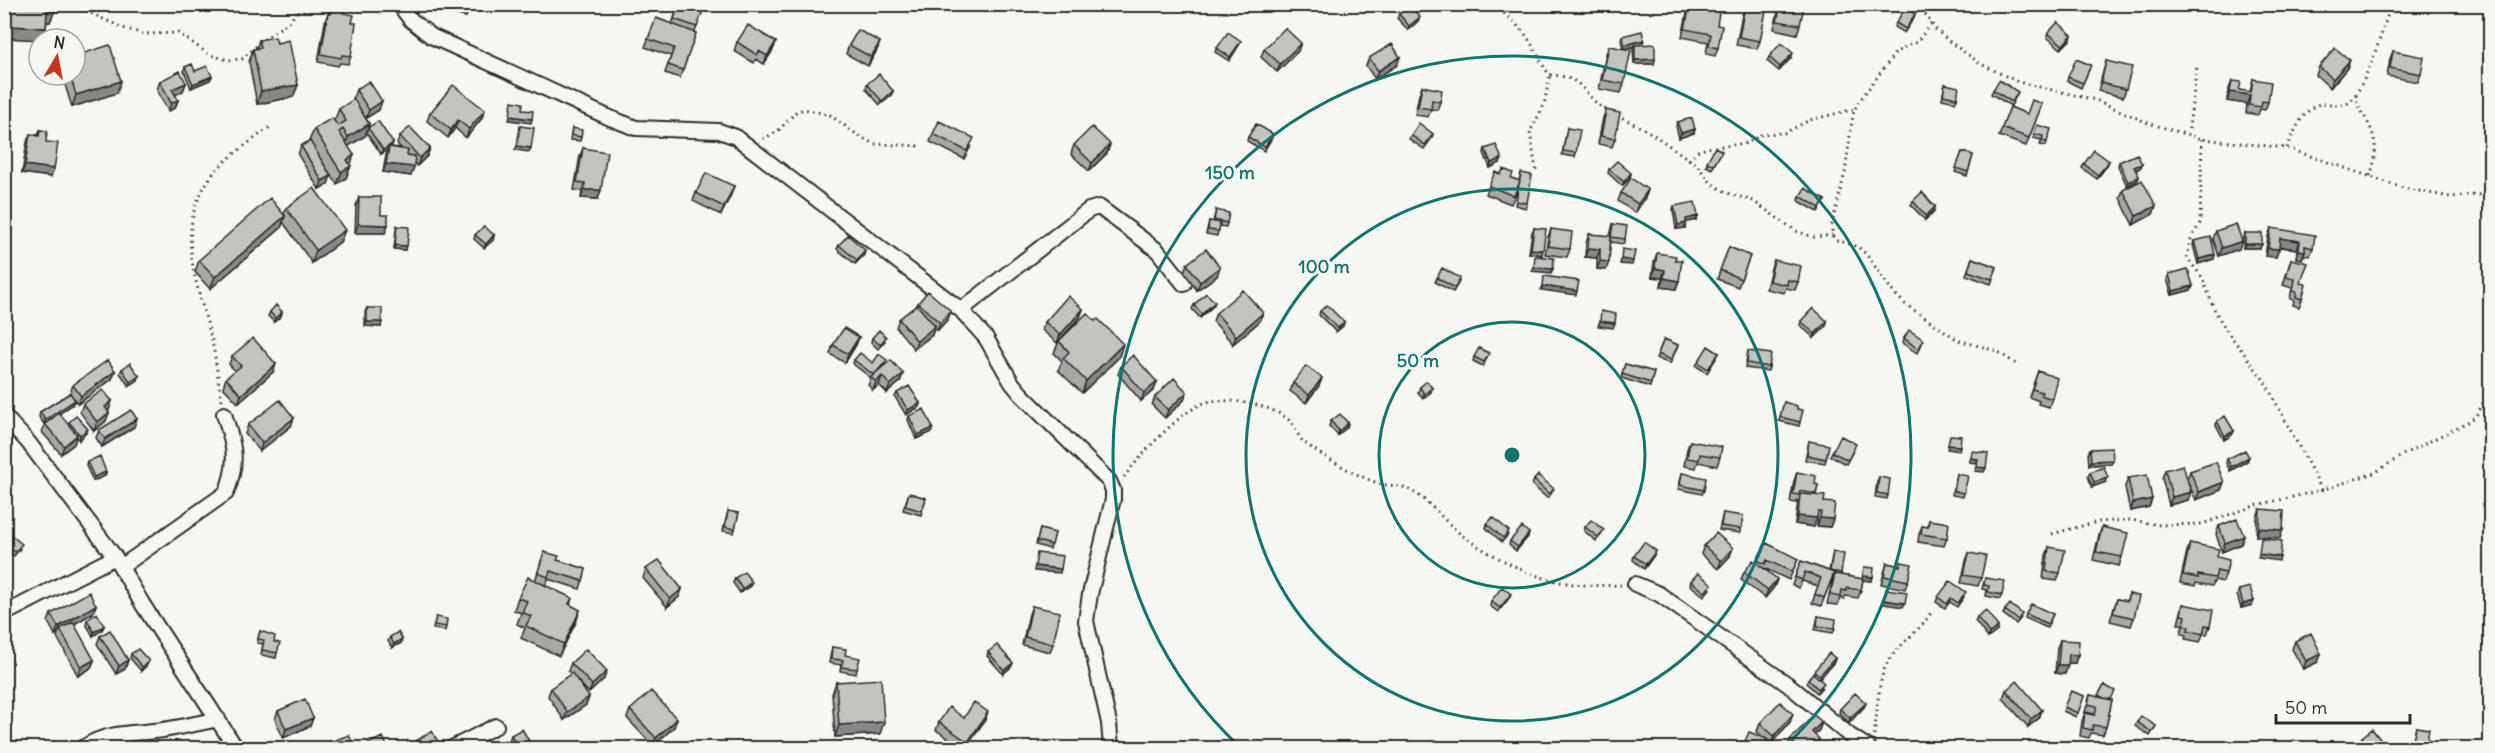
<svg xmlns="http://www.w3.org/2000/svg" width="2495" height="753" font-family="Delius,sans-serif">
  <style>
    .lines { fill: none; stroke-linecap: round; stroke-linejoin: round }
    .minor-casing { stroke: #2b2b2b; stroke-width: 18 }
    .path { stroke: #2b2b2b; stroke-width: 3; stroke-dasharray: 1.5 4.5; stroke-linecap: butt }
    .minor { stroke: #f6f6f2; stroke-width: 14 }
    .wall { fill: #a8a8a5; stroke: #2b2b2b; stroke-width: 1.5 }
    .shaded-wall { fill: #888886; stroke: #2b2b2b; stroke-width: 1.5 }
    .building { fill: #c3c3c0; stroke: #2b2b2b; stroke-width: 1.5 }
    .ring { fill: none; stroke: #0f766e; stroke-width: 3 }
    .centre { fill: #0f766e; stroke: #f6f6f2; stroke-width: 3 }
    .ring-label { font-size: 18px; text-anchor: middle; font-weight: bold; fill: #0f766e; stroke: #f6f6f2; stroke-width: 6; stroke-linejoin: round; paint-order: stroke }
  </style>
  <rect width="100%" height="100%" fill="#f6f6f2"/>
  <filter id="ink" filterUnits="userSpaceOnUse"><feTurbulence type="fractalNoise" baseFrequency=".0167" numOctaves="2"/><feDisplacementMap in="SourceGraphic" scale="12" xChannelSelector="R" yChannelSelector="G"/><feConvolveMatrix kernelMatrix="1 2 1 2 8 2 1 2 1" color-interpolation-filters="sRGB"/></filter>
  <g filter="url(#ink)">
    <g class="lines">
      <defs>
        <path id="minor" d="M 399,4 L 411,20 L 431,36 L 610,118 L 636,128 L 719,131 L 736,137 L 961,310 L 986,338 L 1012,383 L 1022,395 L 1109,481 L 1113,490 L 1113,499 L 1090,594 L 1086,621 L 1109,723 L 1111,748
          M 961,310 L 1089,210 L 1099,207 L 1157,250 L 1184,284
          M 4,416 L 28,442 L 115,557 L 143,605 L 236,748
          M 121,567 L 226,493 C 239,462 234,445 224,414
          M 1635,584 L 1659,594 L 1790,686 L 1849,735 L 1869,748
          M 4,614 L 115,557
          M 83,748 C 107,731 135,734 163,730 C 182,727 200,723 218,719
          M 452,748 L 496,726"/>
      </defs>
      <use href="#minor" class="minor-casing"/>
      <path class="path" d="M 76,4 L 84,10 L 123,28 L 144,34 L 178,33 L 210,55 L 229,60 L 242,59 L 268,36 L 289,22 L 303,4
        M 1496,4 C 1504,15 1516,23 1524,33 C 1534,45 1539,62 1550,75 C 1587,76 1582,98 1608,111
        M 1919,4 L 1935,29 L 1950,42 L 1981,64 L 2018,82 L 2096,100 L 2148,123 L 2202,139 L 2287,148 L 2403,188 L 2450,197 L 2490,194
        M 1931,24 L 1917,42 L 1896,52 L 1857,104 L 1853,114 L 1845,173 L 1832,224 L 1832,235 L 1836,240 L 1858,247 L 1866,254 L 1893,292 L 1905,304 L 1958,340 L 1997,351 L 2016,364
        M 2356,95 C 2358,106 2362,112 2367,121 C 2378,141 2377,156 2370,176
        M 1617,115 L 1648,131 L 1697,165 L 1712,184 L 1728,193 L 1753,201 L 1796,231 L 1814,237 L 1832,235
        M 2188,135 L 2197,66
        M 763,139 L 778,131 L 796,112 L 804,109 L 830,115 L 859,136 L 874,144 L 921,146
        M 2202,139 L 2200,223 L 2190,241 L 2187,258 L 2202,277 L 2215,311 L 2227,331 L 2264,380 L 2322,490
        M 2287,148 C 2294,133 2302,109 2320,104 C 2330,102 2339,108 2348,103 C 2364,93 2385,24 2391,4
        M 1689,160 L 1698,151 L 1707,148 L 1748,143 L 1762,134 L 1784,133 L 1810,120 L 1855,109
        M 1536,170 L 1530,132 L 1544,105 L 1550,75
        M 222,400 C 218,381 216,360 212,341 C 198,284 171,228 213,174 C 228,156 252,141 270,127
        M 1124,477 C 1141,455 1185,404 1212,401 C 1235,399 1273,405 1290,421 C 1296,427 1298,438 1305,443 C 1320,455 1364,480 1381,484 C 1390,486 1400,485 1408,489 C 1430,500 1443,521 1463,536 C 1483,551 1524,573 1548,579 C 1571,586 1598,586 1621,585
        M 2052,534 L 2097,522 L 2131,520 L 2160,525 L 2202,524 L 2254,506 L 2322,490 L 2374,473 L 2406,453 L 2468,422 L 2476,416 L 2490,391
        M 1874,735 C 1878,712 1877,674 1891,657 C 1904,640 1921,630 1932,611"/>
      <use href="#minor" class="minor"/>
    </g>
    <path class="wall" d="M 7,4 L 55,4 L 55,10 L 50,22 L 47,22 L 46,28 L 42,39 L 6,38 Z
      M 332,4 L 352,23 L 351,56 L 348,64 L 340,63 L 338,66 L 318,62 L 325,22 L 328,13 L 329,14 Z
      M 438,4 L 478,4 L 476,9 L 470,7 L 466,17 L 437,10 Z
      M 679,4 L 705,4 L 695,32 L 696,33 L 680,78 L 665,73 L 671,56 L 645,47 L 656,18 L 672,24 Z
      M 1295,4 L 1303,4 L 1301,8 Z
      M 1689,4 L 1711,4 L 1717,25 L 1718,48 L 1715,56 L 1706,54 L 1708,42 L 1682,37 Z
      M 1780,4 L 1797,4 L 1800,25 L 1797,34 L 1774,29 Z
      M 1745,6 L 1760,41 L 1757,49 L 1736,45 L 1742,15 Z
      M 1399,14 L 1418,21 L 1408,30 L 1397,18 Z
      M 1915,14 L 1914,18 L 1904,33 L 1894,27 L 1896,23 Z
      M 2048,33 L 2071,39 L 2061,49 L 2047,37 Z
      M 1622,36 L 1642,44 L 1655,59 L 1654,64 L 1634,64 L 1633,49 L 1634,46 L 1624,49 L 1624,84 L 1621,93 L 1599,89 L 1606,54 L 1609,46 L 1623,49 L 1621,40 Z
      M 259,40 L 277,43 L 298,85 L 293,97 L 257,104 L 249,62 L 253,49 L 256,49 Z
      M 737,42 L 776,42 L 773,50 L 764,64 L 756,59 L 754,63 L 734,51 Z
      M 880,42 L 877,50 L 868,66 L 846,54 L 849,45 Z
      M 1239,45 L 1229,61 L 1215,52 L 1217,48 Z
      M 1264,49 L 1298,51 L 1277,72 L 1261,57 Z
      M 2393,51 L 2421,74 L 2418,82 L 2387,76 L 2390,59 Z
      M 1769,57 L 1791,58 L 1779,71 L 1767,61 Z
      M 1369,58 L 1397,65 L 1375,79 L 1366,66 Z
      M 2106,61 L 2126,89 L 2123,97 L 2098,91 Z
      M 185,67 L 212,76 L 210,80 L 191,88 L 184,71 Z
      M 2319,67 L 2347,68 L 2330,88 L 2316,75 Z
      M 2089,70 L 2081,88 L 2067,81 L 2068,77 Z
      M 62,75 L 75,75 L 117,93 L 72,107 Z
      M 2253,79 L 2268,102 L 2265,110 L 2260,109 L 2258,115 L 2246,113 L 2247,104 L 2227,101 L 2229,89 L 2232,81 L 2239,90 L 2250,92 Z
      M 160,81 L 186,83 L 183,91 L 175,95 L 178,100 L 175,108 L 168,111 L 157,90 Z
      M 867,84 L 892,95 L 880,105 L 866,89 Z
      M 1945,84 L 1957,98 L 1955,102 L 1942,99 Z
      M 1422,86 L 1440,102 L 1437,110 L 1431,109 L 1428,117 L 1415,115 L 1419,94 Z
      M 356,90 L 379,110 L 366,118 L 369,124 L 368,128 L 392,147 L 401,148 L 397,144 L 400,136 L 430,148 L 427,156 L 417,166 L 414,163 L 411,176 L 383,172 L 386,155 L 388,150 L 381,154 L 366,132 L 365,136 L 348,146 L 351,166 L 346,178 L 337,184 L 329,172 L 328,184 L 319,189 L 298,155 L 301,146 L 309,141 L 314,129 L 334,121 L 339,109 L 360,109 L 353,98 Z
      M 1993,90 L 2018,92 L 2011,106 L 1991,94 Z
      M 2042,104 L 2026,146 L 1999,136 L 2010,107 L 2027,114 Z
      M 1606,110 L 1615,139 L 1612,147 L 1598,144 L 1603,118 Z
      M 430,113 L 482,118 L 466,138 L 455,128 L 448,138 L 427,121 Z
      M 1677,122 L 1695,129 L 1694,133 L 1679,138 L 1676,126 Z
      M 2037,125 L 2047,142 L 2046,146 L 2040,145 L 2042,140 L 2033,138 Z
      M 572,128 L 581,137 L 580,141 L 570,140 Z
      M 1567,128 L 1576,153 L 1575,157 L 1562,155 Z
      M 40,130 L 46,142 L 51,177 L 22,173 L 27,142 L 30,134 L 38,135 Z
      M 933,134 L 971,146 L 964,159 L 930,142 Z
      M 1433,134 L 1432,138 L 1424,149 L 1409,139 L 1411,135 Z
      M 1248,137 L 1272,138 L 1264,151 L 1247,141 Z
      M 1110,144 L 1107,153 L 1089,171 L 1071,154 L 1074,145 Z
      M 583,148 L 601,190 L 598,199 L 581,198 L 582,191 L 574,190 L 580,156 Z
      M 1485,149 L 1500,163 L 1490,168 L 1484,153 Z
      M 1722,151 L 1712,169 L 1706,166 L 1707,162 Z
      M 1962,152 L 1973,155 L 1967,176 L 1955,172 Z
      M 2109,161 L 2107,165 L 2097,179 L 2082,168 L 2084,164 Z
      M 2119,162 L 2142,164 L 2140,168 L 2136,170 L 2139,177 L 2137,181 L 2127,186 L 2118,166 Z
      M 1609,169 L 1631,173 L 1630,178 L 1622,186 L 1608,173 Z
      M 1521,173 L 1527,203 L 1526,208 L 1515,205 L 1518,189 L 1511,204 L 1486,194 L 1489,186 L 1512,178 L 1519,181 Z
      M 734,186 L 721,215 L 693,201 L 696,193 Z
      M 1648,190 L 1645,198 L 1635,213 L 1618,201 L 1621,193 Z
      M 2123,190 L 2156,206 L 2153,214 L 2133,225 L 2120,198 Z
      M 1800,196 L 1825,200 L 1818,212 L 1799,201 Z
      M 359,197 L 385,233 L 355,233 L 356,206 Z
      M 1913,201 L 1935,207 L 1934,211 L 1925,220 L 1911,205 Z
      M 1674,206 L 1698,216 L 1696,220 L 1686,222 L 1685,228 L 1676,229 L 1673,210 Z
      M 286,208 L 345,230 L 340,242 L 312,263 L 283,222 L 281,228 L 210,289 L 195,272 L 199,260 L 284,214 Z
      M 1216,210 L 1227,223 L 1226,227 L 1219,226 L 1217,236 L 1206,234 L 1209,221 L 1213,222 Z
      M 1613,224 L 1625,239 L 1623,244 L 1611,242 L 1606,270 L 1597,269 L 1597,258 L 1585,257 L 1586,243 L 1589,234 L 1610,236 Z
      M 397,226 L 405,250 L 394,249 L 396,230 Z
      M 1534,228 L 1542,255 L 1529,253 L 1532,232 Z
      M 2271,228 L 2313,248 L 2310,256 L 2304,255 L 2302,259 L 2296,258 L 2297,249 L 2279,247 L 2276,257 L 2265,256 L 2268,236 Z
      M 1551,229 L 1570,249 L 1567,257 L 1545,254 L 1548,237 Z
      M 2216,231 L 2239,249 L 2219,256 L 2213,239 Z
      M 2245,233 L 2262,244 L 2260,248 L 2243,248 L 2243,237 Z
      M 475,235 L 494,235 L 493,240 L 484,248 L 474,239 Z
      M 2194,241 L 2214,259 L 2198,264 L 2193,245 Z
      M 839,245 L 865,250 L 864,255 L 855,264 L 837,249 Z
      M 1729,247 L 1750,256 L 1738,287 L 1717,279 Z
      M 1657,253 L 1675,260 L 1676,289 L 1661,287 L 1662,278 L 1652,277 L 1654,262 Z
      M 1972,258 L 1997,267 L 1991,284 L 1966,275 Z
      M 2291,259 L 2301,283 L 2302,299 L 2299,307 L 2293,305 L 2294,300 L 2290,299 L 2292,288 L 2283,285 Z
      M 1774,260 L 1798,282 L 1795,290 L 1786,288 L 1784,293 L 1766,289 L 1771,268 Z
      M 1187,264 L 1217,276 L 1197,290 L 1184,272 Z
      M 2169,274 L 2193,286 L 2191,290 L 2172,295 L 2167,279 Z
      M 1437,278 L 1459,282 L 1453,292 L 1435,282 Z
      M 918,303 L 948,319 L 937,331 L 934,328 L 932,335 L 914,349 L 896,327 L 899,319 L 917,305 Z
      M 1194,305 L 1213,306 L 1200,318 L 1192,309 Z
      M 367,308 L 381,327 L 365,326 L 365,312 Z
      M 1083,309 L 1080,317 L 1057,343 L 1042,330 L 1045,322 Z
      M 1320,311 L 1344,322 L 1343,326 L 1336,332 L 1319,315 Z
      M 270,312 L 282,312 L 281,316 L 274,322 L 268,316 Z
      M 1216,313 L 1263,313 L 1260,321 L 1233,344 L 1213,321 Z
      M 1801,321 L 1827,321 L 1826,326 L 1814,338 L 1800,325 Z
      M 859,337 L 856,345 L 845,363 L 830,354 L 833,345 Z
      M 872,338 L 885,341 L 878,349 L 871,342 Z
      M 1904,338 L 1922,344 L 1917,353 L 1902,343 Z
      M 1664,339 L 1678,345 L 1670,364 L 1656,358 Z
      M 1059,341 L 1119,357 L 1082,393 L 1058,370 L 1062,361 L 1054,353 Z
      M 1748,351 L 1769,367 L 1768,371 L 1745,368 Z
      M 1719,353 L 1717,357 L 1707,373 L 1696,366 L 1698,362 Z
      M 232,356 L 276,364 L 273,372 L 238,403 L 223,387 L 226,378 L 235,371 L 229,364 Z
      M 1474,357 L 1487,358 L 1483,366 L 1473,361 Z
      M 854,360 L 885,364 L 882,368 L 900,382 L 887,393 L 879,385 L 873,390 L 868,385 L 871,378 L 853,364 Z
      M 1625,364 L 1654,372 L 1650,387 L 1621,378 Z
      M 1121,366 L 1157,382 L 1154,390 L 1141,401 L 1118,374 Z
      M 122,369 L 139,376 L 138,380 L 129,386 L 120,373 Z
      M 115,371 L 112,379 L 78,404 L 75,400 L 73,404 L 59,414 L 68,425 L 69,422 L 86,433 L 79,440 L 76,436 L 74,444 L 61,454 L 42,432 L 45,424 L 54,417 L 44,424 L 39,417 L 40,412 L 70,393 L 73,385 Z
      M 2038,371 L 2052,399 L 2049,407 L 2038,404 L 2039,401 L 2029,397 Z
      M 1322,378 L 1319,386 L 1306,403 L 1290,391 L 1293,383 Z
      M 1420,387 L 1432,388 L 1431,392 L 1423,398 L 1418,392 Z
      M 897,393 L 920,403 L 919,407 L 906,415 L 895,397 Z
      M 1155,397 L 1184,400 L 1165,418 L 1152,405 Z
      M 112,401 L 109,410 L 108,411 L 106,421 L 94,431 L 80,412 L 83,404 Z
      M 1784,402 L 1797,409 L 1800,422 L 1799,426 L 1779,421 Z
      M 909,416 L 932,432 L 916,439 L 908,420 Z
      M 1331,421 L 1347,427 L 1338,435 L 1329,426 Z
      M 2217,421 L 2234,431 L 2232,435 L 2224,440 L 2216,425 Z
      M 248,425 L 291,426 L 260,451 L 245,434 Z
      M 134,427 L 102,447 L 96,438 L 99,430 Z
      M 1690,441 L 1720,457 L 1717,466 L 1698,462 L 1696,468 L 1684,466 L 1687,449 Z
      M 1809,441 L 1826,459 L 1825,463 L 1805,460 Z
      M 1854,449 L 1846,464 L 1830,456 L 1832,452 Z
      M 2090,449 L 2113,460 L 2111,464 L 2089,465 L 2088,454 Z
      M 2227,459 L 2247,461 L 2230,471 L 2226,463 Z
      M 87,462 L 106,472 L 105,476 L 93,481 L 86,466 Z
      M 2165,470 L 2188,500 L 2169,505 L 2162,478 Z
      M 2190,471 L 2224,482 L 2221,490 L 2196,500 L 2187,480 Z
      M 1797,472 L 1815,484 L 1818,485 L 1816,495 L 1824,502 L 1833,519 L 1830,527 L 1817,526 L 1818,521 L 1816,520 L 1814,527 L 1795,524 L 1798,500 L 1796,503 L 1790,502 L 1794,481 Z
      M 2090,472 L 2106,482 L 2092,487 L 2088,476 Z
      M 1682,473 L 1704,490 L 1702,494 L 1678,489 Z
      M 1957,474 L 1964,493 L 1963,497 L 1952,495 Z
      M 1879,477 L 1888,495 L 1887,499 L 1875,497 L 1877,482 Z
      M 2128,478 L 2152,499 L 2149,507 L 2130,511 L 2125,487 Z
      M 1534,480 L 1552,493 L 1547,498 L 1532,485 Z
      M 909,493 L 926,498 L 921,515 L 903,510 Z
      M 2260,509 L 2280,538 L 2256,536 L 2257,517 Z
      M 728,511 L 735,529 L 734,533 L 723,531 Z
      M 1723,513 L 1741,529 L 1740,533 L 1719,530 Z
      M 1929,520 L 1947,538 L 1944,546 L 1918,542 L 1919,534 L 1922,526 L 1927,527 Z
      M 1487,524 L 1508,535 L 1502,542 L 1486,528 Z
      M 2219,526 L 2244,536 L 2241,544 L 2222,552 L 2216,534 Z
      M 1585,527 L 1602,534 L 1596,541 L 1584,531 Z
      M 2102,527 L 2122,557 L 2119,566 L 2093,560 L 2099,535 Z
      M 1040,529 L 1055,533 L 1050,549 L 1036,545 Z
      M 4,533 L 20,549 L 14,556 L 7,551 L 4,554 Z
      M 1529,533 L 1528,537 L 1516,551 L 1509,545 L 1510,541 Z
      M 1766,543 L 1798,559 L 1789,580 L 1764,568 L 1764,569 L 1777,579 L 1774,587 L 1765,598 L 1741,580 L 1744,572 L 1756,563 Z
      M 2190,543 L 2217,557 L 2226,573 L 2223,582 L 2215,580 L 2212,586 L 2196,583 L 2195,586 L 2180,583 L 2187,551 Z
      M 1704,546 L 1730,556 L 1718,569 L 1701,554 Z
      M 2049,547 L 2060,573 L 2057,581 L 2043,579 L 2046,556 Z
      M 1656,551 L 1654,555 L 1644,569 L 1633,560 L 1634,556 Z
      M 544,552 L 557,560 L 586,569 L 580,589 L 548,579 L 545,585 L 541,584 L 572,598 L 570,605 L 580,610 L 576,622 L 559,656 L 521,638 L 525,628 L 517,624 L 521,613 L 514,610 L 518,598 L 535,581 Z
      M 1833,552 L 1841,573 L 1841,575 L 1862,579 L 1864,567 L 1873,577 L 1871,581 L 1863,580 L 1861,590 L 1858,598 L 1845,596 L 1844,599 L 1840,598 L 1838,605 L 1827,604 L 1832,582 L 1834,576 L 1833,576 L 1821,606 L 1812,603 L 1818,586 L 1802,581 L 1799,588 L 1792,585 L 1801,561 L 1829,571 Z
      M 1969,553 L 1981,578 L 1978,586 L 1961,583 L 1966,561 Z
      M 1901,562 L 1908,581 L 1905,589 L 1881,584 L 1887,563 L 1899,566 Z
      M 646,569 L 682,589 L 679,597 L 667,607 L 643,578 Z
      M 735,578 L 750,586 L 740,593 L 733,583 Z
      M 1985,578 L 2002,595 L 2000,599 L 1986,596 L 1987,590 L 1982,589 Z
      M 1691,581 L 1710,589 L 1704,596 L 1690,585 Z
      M 2239,590 L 2252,605 L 2241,608 L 2237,595 Z
      M 2129,594 L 2134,618 L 2131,626 L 2110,621 L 2117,599 L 2126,601 Z
      M 1938,597 L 1964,597 L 1957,607 L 1950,602 L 1945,608 L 1936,602 Z
      M 1509,598 L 1498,612 L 1490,606 L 1491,601 Z
      M 2183,604 L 2210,626 L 2207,634 L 2203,634 L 2200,642 L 2185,639 L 2186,635 L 2181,634 L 2183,624 L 2178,624 Z
      M 96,605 L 93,613 L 74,624 L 94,660 L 91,668 L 78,676 L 57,637 L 58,633 L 55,635 L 48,622 L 51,614 Z
      M 1032,606 L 1053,644 L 1050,652 L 1022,645 L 1029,614 Z
      M 2005,610 L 2021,618 L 2016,624 L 2003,614 Z
      M 2026,614 L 2053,614 L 2047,628 L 2025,618 Z
      M 1818,616 L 1835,628 L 1833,633 L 1815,630 Z
      M 436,617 L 446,627 L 445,631 L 433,629 Z
      M 1977,617 L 1997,631 L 1988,638 L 1975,621 Z
      M 87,620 L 104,626 L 102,630 L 93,636 L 86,624 Z
      M 260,631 L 274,642 L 277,653 L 276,658 L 261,655 L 263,644 L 257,643 Z
      M 100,636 L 128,660 L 125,669 L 116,674 L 97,644 Z
      M 390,637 L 402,639 L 401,643 L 392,648 L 388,641 Z
      M 2060,640 L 2075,663 L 2068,663 L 2065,674 L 2055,673 L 2057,648 Z
      M 2295,641 L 2321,654 L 2318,662 L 2303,669 L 2292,649 Z
      M 832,647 L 845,655 L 857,669 L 856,674 L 840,671 L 841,665 L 829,663 Z
      M 988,652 L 1013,663 L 1011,667 L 1003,674 L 987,656 Z
      M 131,654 L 147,665 L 141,671 L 130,658 Z
      M 1835,658 L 1834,662 L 1819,679 L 1822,687 L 1817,693 L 1806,683 L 1808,679 L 1813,673 L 1814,671 Z
      M 571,663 L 604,679 L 589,693 L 577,680 L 589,697 L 586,705 L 564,720 L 548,696 L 551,688 L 571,674 L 568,671 Z
      M 836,682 L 880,734 L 835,737 L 832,694 Z
      M 2104,685 L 2112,700 L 2106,727 L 2103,735 L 2091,733 L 2089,738 L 2080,736 L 2082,721 L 2085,713 L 2093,715 L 2094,714 L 2085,712 L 2090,695 L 2098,697 Z
      M 2006,690 L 2042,710 L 2039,718 L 2028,727 L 2003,698 Z
      M 2071,691 L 2084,696 L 2076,717 L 2063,711 Z
      M 1866,703 L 1864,707 L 1849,723 L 1839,713 L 1840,709 Z
      M 630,710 L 674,727 L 653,746 L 627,718 Z
      M 278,711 L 313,718 L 310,726 L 283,738 L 275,719 Z
      M 964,718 L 985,720 L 966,748 L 963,748 L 936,730 L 939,722 Z
      M 1790,722 L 1771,744 L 1757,732 L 1760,723 Z
      M 1822,722 L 1819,730 L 1814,735 L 1819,739 L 1816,748 L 1787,748 L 1790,740 Z
      M 2137,722 L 2156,726 L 2150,736 L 2135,726 Z
      M 2416,727 L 2427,742 L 2425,747 L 2412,744 Z
      M 511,735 L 533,748 L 511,748 L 508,744 Z
      M 2362,737 L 2383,748 L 2367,748 L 2361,741 Z
      M 333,741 L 354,747 L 353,748 L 333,748 L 332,745 Z
      M 416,741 L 440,745 L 439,748 L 417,748 L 415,745 Z"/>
    <path class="shaded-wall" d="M 47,10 L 55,10 L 50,22 L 43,22 Z
      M 1420,17 L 1418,21 L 1408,30 L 1409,26 Z
      M 11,26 L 46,28 L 42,39 L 39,39 L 39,40 L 6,38 Z
      M 2072,35 L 2071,39 L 2061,49 L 2063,45 Z
      M 1644,40 L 1642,45 L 1623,49 L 1625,45 Z
      M 1241,41 L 1239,45 L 1229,61 L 1230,57 Z
      M 776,42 L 773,50 L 764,64 L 767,56 Z
      M 880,42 L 877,50 L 868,66 L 871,57 Z
      M 1301,43 L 1298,51 L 1277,72 L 1280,64 Z
      M 1793,53 L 1791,58 L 1779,71 L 1780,67 Z
      M 1400,57 L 1397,65 L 1375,79 L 1378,71 Z
      M 1655,59 L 1654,64 L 1634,64 L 1635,60 Z
      M 2350,60 L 2347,68 L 2330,88 L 2333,79 Z
      M 212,76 L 210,80 L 191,88 L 193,84 Z
      M 121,81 L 117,93 L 72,107 L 76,95 Z
      M 186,83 L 183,91 L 169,98 L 172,89 Z
      M 298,85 L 293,97 L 257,104 L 261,91 Z
      M 893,91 L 892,95 L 880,105 L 882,101 Z
      M 2230,92 L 2250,95 L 2247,104 L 2227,101 Z
      M 178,100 L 175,108 L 168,111 L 171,103 Z
      M 382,101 L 379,110 L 366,118 L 369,110 Z
      M 485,110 L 482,118 L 466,138 L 469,129 Z
      M 510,116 L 532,119 L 531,123 L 509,120 Z
      M 458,120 L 455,128 L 448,138 L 451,130 Z
      M 369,124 L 365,136 L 344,149 L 348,137 Z
      M 1695,129 L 1694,133 L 1679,138 L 1681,133 Z
      M 393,143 L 391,148 L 389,147 L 388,150 L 381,154 L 383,150 Z
      M 1110,144 L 1107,153 L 1089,171 L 1092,163 Z
      M 517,146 L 531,148 L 529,152 L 515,150 Z
      M 430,148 L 427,156 L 417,166 L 420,158 Z
      M 354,155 L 346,178 L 337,184 L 347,160 Z
      M 1502,159 L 1500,163 L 1490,168 L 1491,163 Z
      M 2109,161 L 2107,165 L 2097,179 L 2098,175 Z
      M 386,164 L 414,167 L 411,176 L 383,172 Z
      M 2142,164 L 2140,168 L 2133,171 L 2134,167 Z
      M 25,165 L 54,169 L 51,177 L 22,173 Z
      M 1631,173 L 1630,178 L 1622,186 L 1624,182 Z
      M 331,176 L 328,184 L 319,189 L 322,181 Z
      M 2139,177 L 2137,181 L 2127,186 L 2128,182 Z
      M 734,186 L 731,195 L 721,215 L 724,207 Z
      M 584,190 L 601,190 L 598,199 L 581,198 Z
      M 1648,190 L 1645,198 L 1635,213 L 1638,204 Z
      M 10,192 L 6,204 L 4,205 L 4,195 Z
      M 2156,206 L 2153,214 L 2133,225 L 2136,216 Z
      M 1935,207 L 1934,211 L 1925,220 L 1926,216 Z
      M 285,216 L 281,228 L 210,289 L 215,277 Z
      M 1698,216 L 1696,220 L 1684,223 L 1686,219 Z
      M 1686,223 L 1685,228 L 1676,229 L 1678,225 Z
      M 358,224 L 388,225 L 385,233 L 355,233 Z
      M 345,230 L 340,242 L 312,263 L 316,250 Z
      M 494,235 L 493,240 L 484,248 L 486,244 Z
      M 2280,238 L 2300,241 L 2297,249 L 2277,246 Z
      M 2242,241 L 2239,249 L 2219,256 L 2222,248 Z
      M 2245,244 L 2262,244 L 2260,248 L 2243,248 Z
      M 395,245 L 407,246 L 405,250 L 394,249 Z
      M 1588,248 L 1600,249 L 1597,258 L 1585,257 Z
      M 2268,248 L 2279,249 L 2276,257 L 2265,256 Z
      M 1531,249 L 1543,250 L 1542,255 L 1529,253 Z
      M 865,250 L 864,255 L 855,264 L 857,260 Z
      M 2299,250 L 2305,251 L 2302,259 L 2296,258 Z
      M 2215,255 L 2214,259 L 2198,264 L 2199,259 Z
      M 1621,259 L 1633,261 L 1632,265 L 1620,264 Z
      M 1600,261 L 1609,262 L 1606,270 L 1597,269 Z
      M 1220,267 L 1217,276 L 1197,290 L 1200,282 Z
      M 1534,267 L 1553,269 L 1551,273 L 1532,271 Z
      M 1655,268 L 1665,270 L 1662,278 L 1652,277 Z
      M 1664,278 L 1679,281 L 1676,289 L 1661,287 Z
      M 1543,286 L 1577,291 L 1576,295 L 1541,290 Z
      M 2193,286 L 2191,290 L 2172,295 L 2173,291 Z
      M 1215,302 L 1213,306 L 1200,318 L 1202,314 Z
      M 1083,309 L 1080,317 L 1057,343 L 1060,335 Z
      M 951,311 L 948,319 L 937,331 L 940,323 Z
      M 282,312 L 281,316 L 274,322 L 275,318 Z
      M 1263,313 L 1260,321 L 1233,344 L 1236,336 Z
      M 1600,321 L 1615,323 L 1613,328 L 1598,326 Z
      M 1827,321 L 1826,326 L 1814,338 L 1815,334 Z
      M 367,322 L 382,322 L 381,327 L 365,326 Z
      M 1344,322 L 1343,326 L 1336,332 L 1338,328 Z
      M 935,326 L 932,335 L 914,349 L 917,341 Z
      M 859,337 L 856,345 L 845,363 L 848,354 Z
      M 1123,344 L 1119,357 L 1082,393 L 1086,381 Z
      M 276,364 L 273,372 L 238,403 L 241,395 Z
      M 115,371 L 112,379 L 78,404 L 81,396 Z
      M 903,374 L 900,382 L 887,393 L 890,385 Z
      M 139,376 L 138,380 L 129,386 L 130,382 Z
      M 882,376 L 879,385 L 873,390 L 876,382 Z
      M 1322,378 L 1319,386 L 1306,403 L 1309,395 Z
      M 1157,382 L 1154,390 L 1141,401 L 1144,393 Z
      M 1432,388 L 1431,392 L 1423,398 L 1424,394 Z
      M 1187,392 L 1184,400 L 1165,418 L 1168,410 Z
      M 75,400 L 73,404 L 44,424 L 45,420 Z
      M 112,401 L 109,410 L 102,415 L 105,407 Z
      M 920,403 L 919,407 L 906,415 L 908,410 Z
      M 109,413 L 106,421 L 94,431 L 97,422 Z
      M 294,418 L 291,426 L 260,451 L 262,443 Z
      M 137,419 L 134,427 L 102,447 L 105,439 Z
      M 1348,423 L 1347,427 L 1338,435 L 1339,431 Z
      M 933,428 L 932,432 L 916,439 L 918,435 Z
      M 88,429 L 86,433 L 79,440 L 80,435 Z
      M 2234,431 L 2232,435 L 2224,440 L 2225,436 Z
      M 77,435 L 74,444 L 61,454 L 64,446 Z
      M 1948,445 L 1960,446 L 1959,451 L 1947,449 Z
      M 2249,457 L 2247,461 L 2230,471 L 2231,467 Z
      M 1971,458 L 1978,459 L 1976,463 L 1969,462 Z
      M 2113,460 L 2111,464 L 2089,465 L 2091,461 Z
      M 1977,467 L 1986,468 L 1984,472 L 1975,471 Z
      M 106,472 L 105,476 L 93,481 L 94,477 Z
      M 2108,478 L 2106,482 L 2092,487 L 2094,482 Z
      M 2224,482 L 2221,490 L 2196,500 L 2199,492 Z
      M 2191,492 L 2188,500 L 2169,505 L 2172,497 Z
      M 2152,499 L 2149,507 L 2130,511 L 2133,503 Z
      M 1798,516 L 1817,518 L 1814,527 L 1795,524 Z
      M 1820,518 L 1833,519 L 1830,527 L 1817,526 Z
      M 2259,528 L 2283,530 L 2280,538 L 2256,536 Z
      M 1529,533 L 1528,537 L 1516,551 L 1518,547 Z
      M 2244,536 L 2241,544 L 2222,552 L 2225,543 Z
      M 1733,548 L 1730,556 L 1718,569 L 1721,561 Z
      M 1656,551 L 1654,555 L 1644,569 L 1646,564 Z
      M 2259,554 L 2280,557 L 2279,561 L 2258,558 Z
      M 1035,566 L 1061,569 L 1060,573 L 1034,571 Z
      M 1863,576 L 1873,577 L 1871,581 L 1862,580 Z
      M 1777,579 L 1774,587 L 1765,598 L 1768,590 Z
      M 752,582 L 750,586 L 740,593 L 742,589 Z
      M 682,589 L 679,597 L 667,607 L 670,599 Z
      M 1511,594 L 1509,598 L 1498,612 L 1500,608 Z
      M 1884,600 L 1905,603 L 1903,607 L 1883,604 Z
      M 2254,601 L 2252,605 L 2241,608 L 2243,604 Z
      M 96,605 L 93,613 L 61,632 L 60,629 L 58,633 L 55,635 L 58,627 Z
      M 580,610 L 576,622 L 559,656 L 564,644 Z
      M 104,626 L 102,630 L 93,636 L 94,632 Z
      M 1998,627 L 1997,631 L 1988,638 L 1989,633 Z
      M 402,639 L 401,643 L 392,648 L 394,644 Z
      M 2069,654 L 2078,655 L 2075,663 L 2066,663 Z
      M 2321,654 L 2318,662 L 2303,669 L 2306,661 Z
      M 1835,658 L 1834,662 L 1819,680 L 1820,675 Z
      M 94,660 L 91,668 L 78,676 L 81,667 Z
      M 128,660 L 125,669 L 116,674 L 119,666 Z
      M 149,661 L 147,665 L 141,671 L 142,667 Z
      M 1013,663 L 1011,667 L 1003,674 L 1004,670 Z
      M 2058,665 L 2068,665 L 2065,674 L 2055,673 Z
      M 607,671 L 604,679 L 589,693 L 592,685 Z
      M 589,697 L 586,705 L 564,720 L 567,712 Z
      M 1866,703 L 1864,707 L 1849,723 L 1850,718 Z
      M 2042,710 L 2039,718 L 2028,727 L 2031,719 Z
      M 988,712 L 985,720 L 966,748 L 968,742 Z
      M 1793,714 L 1790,722 L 1771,744 L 1774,736 Z
      M 313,718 L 310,726 L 283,738 L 286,729 Z
      M 677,719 L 674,727 L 653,746 L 656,738 Z
      M 884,722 L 880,734 L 835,737 L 839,725 Z
      M 1822,722 L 1819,730 L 1809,741 L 1812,732 Z
      M 1819,739 L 1816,748 L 1811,748 Z"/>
    <path class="building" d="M 11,4 L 55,4 L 55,10 L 47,10 L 46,28 L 11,26 Z
      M 333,4 L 344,6 L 343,13 L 354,15 L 352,23 L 356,23 L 351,56 L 342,55 L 341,58 L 321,54 L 328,13 L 331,14 Z
      M 679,4 L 705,4 L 697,27 L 674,19 Z
      M 1690,4 L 1711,4 L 1720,6 L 1717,25 L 1722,26 L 1718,48 L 1709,46 L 1711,34 L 1685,29 Z
      M 1781,4 L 1797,4 L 1804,6 L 1800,25 L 1777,21 Z
      M 1409,5 L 1420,17 L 1409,26 L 1399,14 Z
      M 1745,6 L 1766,11 L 1760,41 L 1739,37 Z
      M 1905,8 L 1915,14 L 1906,29 L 1896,23 Z
      M 656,18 L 696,33 L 683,70 L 668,65 L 674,48 L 648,39 Z
      M 2058,22 L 2072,35 L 2063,45 L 2048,33 Z
      M 748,25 L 776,42 L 767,56 L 759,51 L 757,55 L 737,42 Z
      M 1285,28 L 1301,43 L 1280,64 L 1264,49 Z
      M 858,30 L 880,42 L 871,57 L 849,45 Z
      M 1642,31 L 1644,40 L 1625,45 L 1622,36 Z
      M 1228,32 L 1241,41 L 1230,57 L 1217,48 Z
      M 275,37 L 277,43 L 289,40 L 298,85 L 261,91 L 253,49 L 261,48 L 259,40 Z
      M 1781,43 L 1793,53 L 1780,67 L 1769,57 Z
      M 1392,44 L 1400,57 L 1378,71 L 1369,58 Z
      M 1655,44 L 1655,59 L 1635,60 L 1635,45 Z
      M 110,45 L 121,81 L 76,95 L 70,75 L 75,75 L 75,56 Z
      M 1609,46 L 1631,50 L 1624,84 L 1602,80 Z
      M 2335,48 L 2350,60 L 2333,79 L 2319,67 Z
      M 2393,51 L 2424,57 L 2421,74 L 2390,68 Z
      M 2076,59 L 2091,65 L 2083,83 L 2068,77 Z
      M 2106,61 L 2132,67 L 2126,89 L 2101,83 Z
      M 192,64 L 195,71 L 207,66 L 212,76 L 193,84 L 185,67 Z
      M 180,71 L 186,83 L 172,89 L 178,100 L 171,103 L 160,81 Z
      M 879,74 L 893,91 L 882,101 L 867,84 Z
      M 2253,79 L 2271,82 L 2268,102 L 2262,101 L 2261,107 L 2249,105 L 2250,95 L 2230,92 L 2232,81 L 2241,82 L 2239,90 L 2251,92 Z
      M 1999,80 L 2018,92 L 2012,102 L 1993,90 Z
      M 369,81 L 382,101 L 369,110 L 356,90 Z
      M 1945,84 L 1959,87 L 1957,98 L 1943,95 Z
      M 453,85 L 485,110 L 469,129 L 458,120 L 451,130 L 430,113 Z
      M 1422,86 L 1442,90 L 1440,102 L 1432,100 L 1431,109 L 1418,107 Z
      M 354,99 L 369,124 L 348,137 L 343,129 L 339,132 L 354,155 L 347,160 L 351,166 L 341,172 L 314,129 L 332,118 L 338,126 L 346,121 L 339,109 Z
      M 2032,100 L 2042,104 L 2029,138 L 2002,128 L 2010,107 L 2027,114 Z
      M 512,101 L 523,103 L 522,110 L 533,111 L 532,119 L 510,116 Z
      M 1606,110 L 1620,113 L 1615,139 L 1601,136 Z
      M 1692,118 L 1695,129 L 1681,133 L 1677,122 Z
      M 378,121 L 393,143 L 383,150 L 368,128 Z
      M 939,121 L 974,138 L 967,151 L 933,134 Z
      M 1419,123 L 1433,134 L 1425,145 L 1411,135 Z
      M 1256,124 L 1273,134 L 1265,147 L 1248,137 Z
      M 2037,125 L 2051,129 L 2047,142 L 2042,141 L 2043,136 L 2034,134 Z
      M 520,126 L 534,128 L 531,148 L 517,146 Z
      M 410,127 L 430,148 L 420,158 L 400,136 Z
      M 1092,127 L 1110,144 L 1092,163 L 1074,145 Z
      M 572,128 L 582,130 L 581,137 L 571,135 Z
      M 1567,128 L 1580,130 L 1576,153 L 1563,151 Z
      M 40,130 L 47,131 L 46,142 L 58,143 L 54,169 L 25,165 L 30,134 L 39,136 Z
      M 310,141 L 331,176 L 322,181 L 301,146 Z
      M 1496,145 L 1502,159 L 1491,163 L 1485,149 Z
      M 389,147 L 408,150 L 407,155 L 415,156 L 414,167 L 386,164 Z
      M 1715,147 L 1722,151 L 1714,165 L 1707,162 Z
      M 583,148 L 607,152 L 601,190 L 584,190 L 585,183 L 577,182 Z
      M 2094,150 L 2109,161 L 2098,175 L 2084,164 Z
      M 1962,152 L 1973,155 L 1968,172 L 1956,168 Z
      M 2137,154 L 2142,164 L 2134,167 L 2139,177 L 2128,182 L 2119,162 Z
      M 1617,161 L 1631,173 L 1624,182 L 1609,169 Z
      M 1503,169 L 1513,173 L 1511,178 L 1520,181 L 1514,196 L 1489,186 L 1495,172 L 1501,174 Z
      M 706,173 L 734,186 L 724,207 L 696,193 Z
      M 1521,173 L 1532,175 L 1527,203 L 1516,201 Z
      M 1631,178 L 1648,190 L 1638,204 L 1621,193 Z
      M 4,180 L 10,192 L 4,195 Z
      M 2142,180 L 2156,206 L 2136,216 L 2123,190 Z
      M 314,188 L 345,230 L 316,250 L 286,208 Z
      M 1805,188 L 1825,200 L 1820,208 L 1800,196 Z
      M 1922,192 L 1935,207 L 1926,216 L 1913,201 Z
      M 359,197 L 381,197 L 381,215 L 388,215 L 388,225 L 358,224 Z
      M 270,198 L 285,216 L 215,277 L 199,260 Z
      M 1695,202 L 1698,216 L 1686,219 L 1686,223 L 1678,225 L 1674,206 Z
      M 1216,210 L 1229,213 L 1227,223 L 1214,220 Z
      M 1209,221 L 1220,223 L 1219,231 L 1208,230 Z
      M 1613,224 L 1627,226 L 1625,239 L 1611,237 Z
      M 2236,224 L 2242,241 L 2222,248 L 2216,231 Z
      M 397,226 L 409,227 L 407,246 L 395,245 Z
      M 484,226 L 494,235 L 486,244 L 475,235 Z
      M 1534,228 L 1546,229 L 1543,250 L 1531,249 Z
      M 2271,228 L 2315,235 L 2313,248 L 2305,246 L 2305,251 L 2299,250 L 2300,241 L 2280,238 L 2279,249 L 2268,248 Z
      M 1551,229 L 1572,232 L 1570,249 L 1548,246 Z
      M 2245,233 L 2262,233 L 2262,244 L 2245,244 Z
      M 1589,234 L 1611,236 L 1609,262 L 1600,261 L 1600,249 L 1588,248 Z
      M 848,235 L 865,250 L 857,260 L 839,245 Z
      M 2211,237 L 2215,255 L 2199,259 L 2194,241 Z
      M 1729,247 L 1750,256 L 1741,279 L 1720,270 Z
      M 1206,249 L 1220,267 L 1200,282 L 1187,264 Z
      M 1622,249 L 1635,251 L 1633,261 L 1621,259 Z
      M 1657,253 L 1676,256 L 1675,260 L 1682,260 L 1679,281 L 1664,278 L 1665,270 L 1655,268 Z
      M 1535,256 L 1554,258 L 1553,269 L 1534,267 Z
      M 1972,258 L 1997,267 L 1992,279 L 1968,271 Z
      M 2291,259 L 2308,263 L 2300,283 L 2306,284 L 2302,299 L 2296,297 L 2297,292 L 2293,291 L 2295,279 L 2286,277 Z
      M 1774,260 L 1801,266 L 1798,282 L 1788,280 L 1787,285 L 1769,281 Z
      M 1442,268 L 1460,278 L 1455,288 L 1437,278 Z
      M 2188,269 L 2193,286 L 2173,291 L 2169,274 Z
      M 1544,276 L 1579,281 L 1577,291 L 1543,286 Z
      M 1243,290 L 1263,313 L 1236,336 L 1216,313 Z
      M 928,291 L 951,311 L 940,323 L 918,303 Z
      M 1206,293 L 1215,302 L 1202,314 L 1194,305 Z
      M 1068,296 L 1083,309 L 1060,335 L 1045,322 Z
      M 276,305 L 282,312 L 275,318 L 270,312 Z
      M 917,305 L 935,326 L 917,341 L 899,319 Z
      M 1327,305 L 1344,322 L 1338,328 L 1320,311 Z
      M 367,308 L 382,308 L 382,322 L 367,322 Z
      M 1813,308 L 1827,321 L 1815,334 L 1801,321 Z
      M 1601,311 L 1616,314 L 1615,323 L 1600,321 Z
      M 1087,313 L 1095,321 L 1098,319 L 1123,344 L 1086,381 L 1063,358 L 1069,352 L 1059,341 Z
      M 844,328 L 859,337 L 848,354 L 833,345 Z
      M 879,330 L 886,337 L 880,345 L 872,338 Z
      M 1909,330 L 1924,340 L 1918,349 L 1904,338 Z
      M 253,338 L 276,364 L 241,395 L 226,378 L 241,366 L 232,356 Z
      M 1664,339 L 1678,345 L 1671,360 L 1658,354 Z
      M 1708,346 L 1719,353 L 1708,369 L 1698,362 Z
      M 1479,348 L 1489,353 L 1484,362 L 1474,357 Z
      M 1748,351 L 1771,354 L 1769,367 L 1747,363 Z
      M 860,353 L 873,363 L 879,354 L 887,360 L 874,375 L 854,360 Z
      M 1133,355 L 1157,382 L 1144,393 L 1121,366 Z
      M 108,360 L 115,371 L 81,396 L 73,385 Z
      M 891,360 L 903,374 L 890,385 L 882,376 L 876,382 L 871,377 Z
      M 130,363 L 139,376 L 130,382 L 122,369 Z
      M 1625,364 L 1654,372 L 1651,383 L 1622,374 Z
      M 1306,366 L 1322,378 L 1309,395 L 1293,383 Z
      M 2038,371 L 2057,378 L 2052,399 L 2041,395 L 2042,392 L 2032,389 Z
      M 1174,378 L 1187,392 L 1168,410 L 1155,397 Z
      M 1427,381 L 1432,388 L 1424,394 L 1420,387 Z
      M 909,386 L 920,403 L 908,410 L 897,393 Z
      M 103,390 L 112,401 L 105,407 L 109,413 L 97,422 L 83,404 Z
      M 70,393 L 75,400 L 45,420 L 40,412 Z
      M 280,400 L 294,418 L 262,443 L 248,425 Z
      M 1784,402 L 1797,406 L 1797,409 L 1803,410 L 1800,422 L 1780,417 Z
      M 924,409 L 933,428 L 918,435 L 909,416 Z
      M 131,410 L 137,419 L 105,439 L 99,430 Z
      M 59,413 L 77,435 L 64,446 L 45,424 Z
      M 1340,414 L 1348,423 L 1339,431 L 1331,421 Z
      M 76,416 L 88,429 L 80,435 L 69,422 Z
      M 2225,416 L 2234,431 L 2225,436 L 2217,421 Z
      M 1950,435 L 1961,436 L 1960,446 L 1948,445 Z
      M 1841,436 L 1856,444 L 1848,460 L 1832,452 Z
      M 1690,441 L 1722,447 L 1720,457 L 1700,454 L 1699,460 L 1687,458 Z
      M 1809,441 L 1829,445 L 1826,459 L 1807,455 Z
      M 2112,448 L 2113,460 L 2091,461 L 2090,449 Z
      M 2245,450 L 2249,457 L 2231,467 L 2227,459 Z
      M 1972,451 L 1988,453 L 1986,468 L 1977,467 L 1978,459 L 1971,458 Z
      M 100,456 L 106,472 L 94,477 L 87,462 Z
      M 2216,462 L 2224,482 L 2199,492 L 2190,471 Z
      M 2183,465 L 2191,492 L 2172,497 L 2165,470 Z
      M 2104,467 L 2108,478 L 2094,482 L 2090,472 Z
      M 1797,472 L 1816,476 L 1815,484 L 1818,485 L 1816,494 L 1800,491 L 1799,495 L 1793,494 Z
      M 1682,473 L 1706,478 L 1704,490 L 1680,485 Z
      M 1957,474 L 1968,476 L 1964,493 L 1954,491 Z
      M 1538,475 L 1554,489 L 1549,494 L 1534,480 Z
      M 2147,475 L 2152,499 L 2133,503 L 2128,478 Z
      M 1879,477 L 1890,479 L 1888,495 L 1877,493 Z
      M 909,493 L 926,498 L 922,511 L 905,506 Z
      M 1800,494 L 1825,496 L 1824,502 L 1835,503 L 1833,519 L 1820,518 L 1821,512 L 1818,512 L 1817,518 L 1798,516 Z
      M 2260,509 L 2284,511 L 2283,530 L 2259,528 Z
      M 728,511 L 739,513 L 735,529 L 725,527 Z
      M 1723,513 L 1743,516 L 1741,529 L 1721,526 Z
      M 1493,517 L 1509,531 L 1503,538 L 1487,524 Z
      M 2237,519 L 2244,536 L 2225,543 L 2219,526 Z
      M 1591,520 L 1604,530 L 1598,537 L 1585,527 Z
      M 1929,520 L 1949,523 L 1947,538 L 1921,534 L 1922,526 L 1928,527 Z
      M 1522,527 L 1529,533 L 1518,547 L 1510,541 Z
      M 2102,527 L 2128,533 L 2122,557 L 2096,552 Z
      M 1040,529 L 1055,533 L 1052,545 L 1037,541 Z
      M 6,531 L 22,544 L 15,552 L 9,547 L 4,552 L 4,533 Z
      M 1716,533 L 1733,548 L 1721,561 L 1704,546 Z
      M 2261,538 L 2282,541 L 2280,557 L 2259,554 Z
      M 1644,542 L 1656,551 L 1646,564 L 1634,556 Z
      M 1766,543 L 1798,559 L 1792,572 L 1767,560 L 1765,564 L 1757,560 Z
      M 2190,543 L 2219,549 L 2217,557 L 2229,560 L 2226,573 L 2217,571 L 2215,578 L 2198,575 L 2198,578 L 2183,575 Z
      M 2049,547 L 2065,550 L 2060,573 L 2046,571 Z
      M 544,552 L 559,556 L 557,560 L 586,569 L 583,581 L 550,571 L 548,577 L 538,573 Z
      M 1833,552 L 1844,554 L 1841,573 L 1830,571 Z
      M 1037,553 L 1063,556 L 1061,569 L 1035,566 Z
      M 1969,553 L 1986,556 L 1981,578 L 1964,575 Z
      M 659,560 L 682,589 L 670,599 L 646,569 Z
      M 1753,560 L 1777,579 L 1768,590 L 1744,572 Z
      M 1801,561 L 1834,573 L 1824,598 L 1815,594 L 1821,578 L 1805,572 L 1802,580 L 1795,577 Z
      M 1901,562 L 1912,564 L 1908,581 L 1884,576 L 1887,563 L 1900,566 Z
      M 1864,567 L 1874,568 L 1873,577 L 1863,576 Z
      M 744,572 L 752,582 L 742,589 L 735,578 Z
      M 1698,573 L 1712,584 L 1705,592 L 1691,581 Z
      M 1835,574 L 1863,579 L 1861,590 L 1847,588 L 1847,591 L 1842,590 L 1841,597 L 1830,595 Z
      M 528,577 L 572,598 L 569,604 L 580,610 L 564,644 L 526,626 L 531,616 L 522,612 L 527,601 L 518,598 Z
      M 1985,578 L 2005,581 L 2002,595 L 1988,592 L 1989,586 L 1984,585 Z
      M 1950,581 L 1966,592 L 1958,603 L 1951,598 L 1947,604 L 1938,597 Z
      M 1502,587 L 1511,594 L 1500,608 L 1491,601 Z
      M 2250,587 L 2254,601 L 2243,604 L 2239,590 Z
      M 1886,589 L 1907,592 L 1905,603 L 1884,600 Z
      M 89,592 L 96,605 L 58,627 L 51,614 Z
      M 2129,594 L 2139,596 L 2134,618 L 2113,613 L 2117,599 L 2127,601 Z
      M 2010,604 L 2022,614 L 2018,620 L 2005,610 Z
      M 2031,604 L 2053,614 L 2048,624 L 2026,614 Z
      M 2183,604 L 2213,610 L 2210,626 L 2205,625 L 2203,634 L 2188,630 L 2189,626 L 2184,625 L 2186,616 L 2181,615 Z
      M 1032,606 L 1060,612 L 1053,644 L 1025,637 Z
      M 1986,610 L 1998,627 L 1989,633 L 1977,617 Z
      M 97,613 L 104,626 L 94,632 L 87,620 Z
      M 1818,616 L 1836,619 L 1835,628 L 1817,626 Z
      M 436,617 L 447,619 L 446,627 L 434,625 Z
      M 73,622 L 94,660 L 81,667 L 60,629 Z
      M 110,630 L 128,660 L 119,666 L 100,636 Z
      M 260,631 L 275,636 L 274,642 L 280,643 L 277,653 L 262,650 L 264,640 L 258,639 Z
      M 398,632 L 402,639 L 394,644 L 390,637 Z
      M 2311,633 L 2321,654 L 2306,661 L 2295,641 Z
      M 2060,640 L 2079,641 L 2078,655 L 2069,654 L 2068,665 L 2058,665 Z
      M 997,645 L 1013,663 L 1004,670 L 988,652 Z
      M 832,647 L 846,649 L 845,655 L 860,658 L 857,669 L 841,667 L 843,660 L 831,659 Z
      M 138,649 L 149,661 L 142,667 L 131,654 Z
      M 586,649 L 607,671 L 592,685 L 571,663 Z
      M 1829,653 L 1835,658 L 1820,675 L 1814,671 Z
      M 572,673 L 589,697 L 567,712 L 551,688 Z
      M 1813,673 L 1824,683 L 1818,689 L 1808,679 Z
      M 881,679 L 884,722 L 839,725 L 836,682 Z
      M 2017,681 L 2042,710 L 2031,719 L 2006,690 Z
      M 2104,685 L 2115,691 L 2111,699 L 2104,698 L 2098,695 Z
      M 651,691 L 677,719 L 656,738 L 630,710 Z
      M 2071,691 L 2084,696 L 2078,713 L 2064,707 Z
      M 1855,693 L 1866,703 L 1850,718 L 1840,709 Z
      M 2090,695 L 2112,700 L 2106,727 L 2093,725 L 2092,730 L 2083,728 L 2085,713 L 2095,715 L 2097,706 L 2088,704 Z
      M 305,699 L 313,718 L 286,729 L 278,711 Z
      M 974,702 L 988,712 L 968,742 L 939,722 L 949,707 L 964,718 Z
      M 1780,702 L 1793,714 L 1774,736 L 1760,723 Z
      M 1814,715 L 1822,722 L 1812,732 L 1819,739 L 1811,748 L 1793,748 L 1796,745 L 1790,740 Z
      M 2141,716 L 2156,726 L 2152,732 L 2137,722 Z
      M 2416,727 L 2429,729 L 2427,742 L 2413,740 Z
      M 522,729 L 533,748 L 518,748 L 511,735 Z
      M 2372,729 L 2384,744 L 2379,748 L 2371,748 L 2362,737 Z
      M 432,731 L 440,745 L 434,748 L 421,748 L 416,741 Z
      M 1749,732 L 1767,739 L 1763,748 L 1742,748 Z
      M 349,735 L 354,747 L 349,748 L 336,748 L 333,741 Z
      M 383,737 L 388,748 L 358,748 Z"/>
  </g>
  <g class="ring">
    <circle cx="1512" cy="455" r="133"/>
    <circle cx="1512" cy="455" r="266"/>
    <path d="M1240 747A399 399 0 1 1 1784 747"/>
  </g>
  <circle cx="1512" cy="455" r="9" class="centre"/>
  <g class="ring-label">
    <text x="1230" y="179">150 m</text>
    <text x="1324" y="273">100 m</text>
    <text x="1418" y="367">50 m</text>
  </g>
  <rect width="2495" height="753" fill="none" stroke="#f6f6f2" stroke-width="24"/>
  <rect x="12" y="12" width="2471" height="729" fill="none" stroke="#2b2b2b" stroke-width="2" filter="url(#ink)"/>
  <g transform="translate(57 57) rotate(10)"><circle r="28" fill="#f6f6f2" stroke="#a5a5a2" stroke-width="1.5"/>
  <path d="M0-4.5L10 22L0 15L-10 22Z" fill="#c8321e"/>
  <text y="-9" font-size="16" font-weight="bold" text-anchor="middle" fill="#2b2b2b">N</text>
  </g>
  <path d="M2276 714v9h134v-9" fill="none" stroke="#2b2b2b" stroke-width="3"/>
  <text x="2285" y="714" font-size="18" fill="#2b2b2b" stroke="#f6f6f2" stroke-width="4.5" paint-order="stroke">50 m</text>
</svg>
